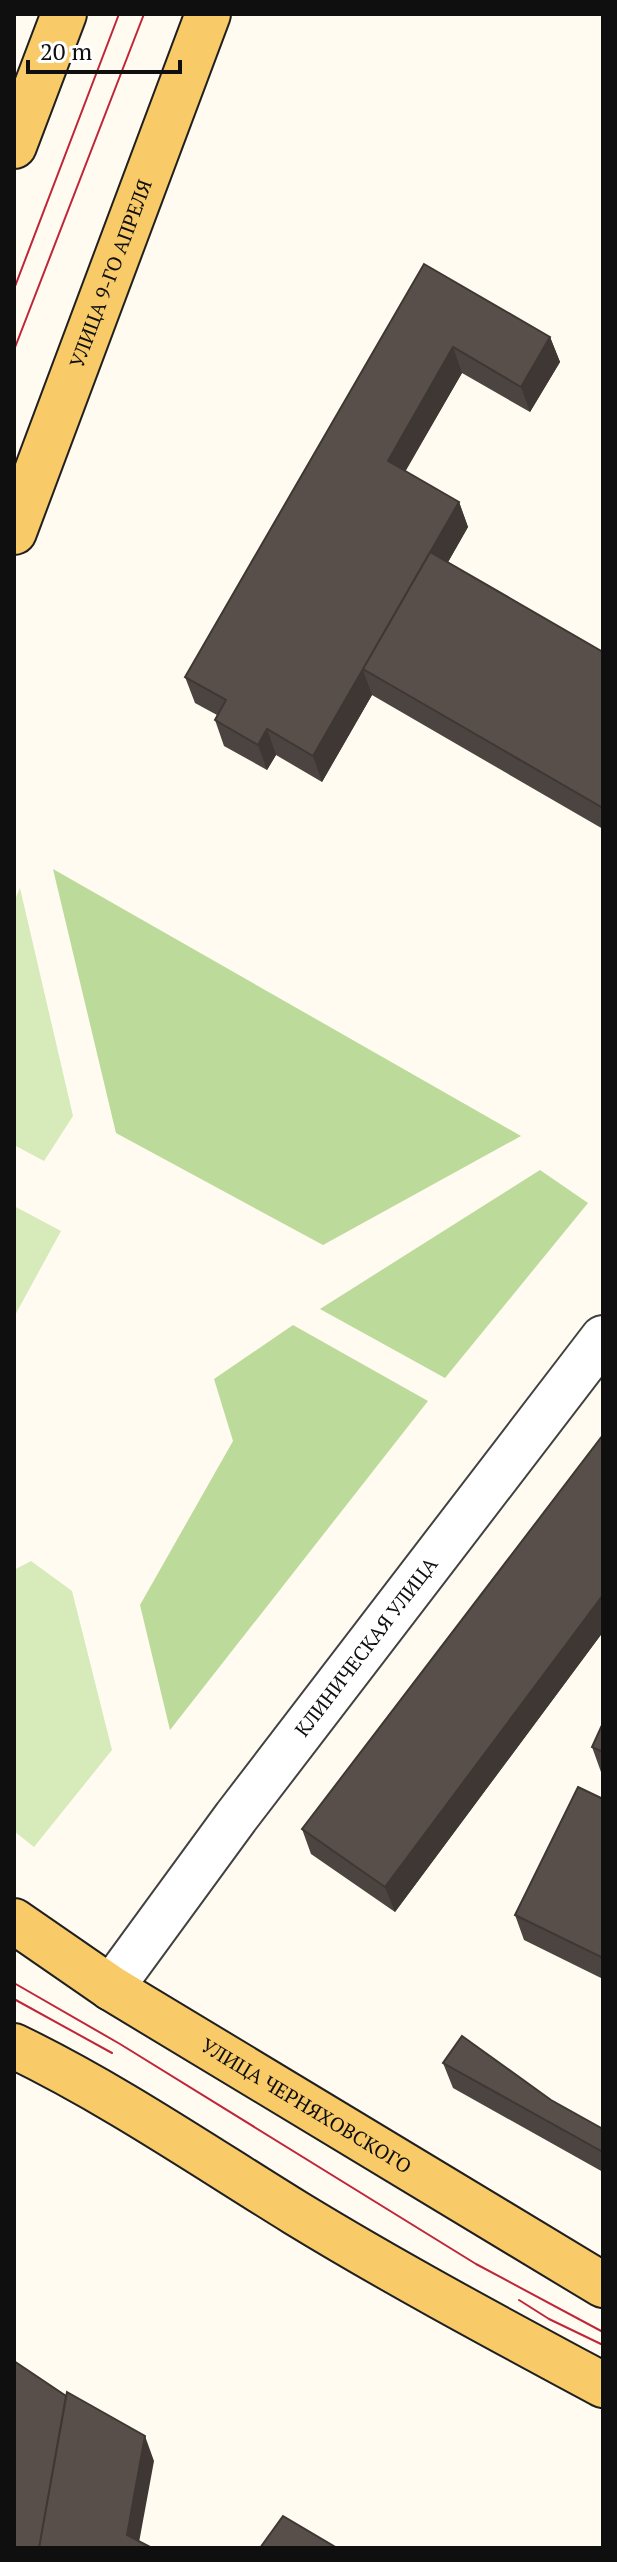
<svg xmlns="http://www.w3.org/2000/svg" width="617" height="2562" font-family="'PT Serif',serif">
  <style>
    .green { fill: #d6eaba }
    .forest { fill: #bcda99 }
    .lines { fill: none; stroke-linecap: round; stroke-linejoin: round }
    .street-casing { stroke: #424242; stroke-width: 48 }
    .primary-casing { stroke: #202020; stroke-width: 48 }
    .street { stroke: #fff; stroke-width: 44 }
    .primary { stroke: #f8ca68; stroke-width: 44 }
    .tram { stroke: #bf2639; stroke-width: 2 }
    .wall { fill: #4c4440 }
    .shaded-wall { fill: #3e3734 }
    .building { fill: #584f4b; stroke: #3e3734; stroke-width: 2 }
    .labels { text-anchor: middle; stroke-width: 8; stroke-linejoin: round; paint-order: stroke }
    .street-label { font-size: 20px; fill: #0f0f0f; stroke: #fff }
  </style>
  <rect width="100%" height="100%" fill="#fffbf1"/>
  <path class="green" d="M 20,888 L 73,1116 L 44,1161 L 14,1145 L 14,902 Z
    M 14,1206 L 61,1231 L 14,1317 Z
    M 31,1561 L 72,1591 L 112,1750 L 34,1847 L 14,1831 L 14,1570 Z"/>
  <path class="forest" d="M 53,869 L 521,1136 L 323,1245 L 116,1133 Z
    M 540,1170 L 588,1203 L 445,1378 L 320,1309 Z
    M 293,1325 L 428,1401 L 170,1730 L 140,1605 L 233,1441 L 214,1379 Z"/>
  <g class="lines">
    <defs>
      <g id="street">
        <path id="s1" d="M 111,1988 L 236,1817 L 603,1338"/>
      </g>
      <g id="primary">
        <path d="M 14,146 L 64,14"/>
        <path id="s2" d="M 14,532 L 208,14"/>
        <path id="s3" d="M 14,1921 L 111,1988 L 603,2285"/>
        <path d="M 14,2046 C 113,2094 202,2155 296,2213 C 396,2274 499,2329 603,2385"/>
      </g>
    </defs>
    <use href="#street" class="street-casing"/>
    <use href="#primary" class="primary-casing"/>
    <use href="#street" class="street"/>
    <use href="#primary" class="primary"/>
    <path class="tram" d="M 14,289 L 119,14
      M 14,350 L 144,14
      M 14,1983 L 120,2044 L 476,2264 L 603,2332
      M 14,1999 L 112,2053
      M 519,2300 L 549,2319 L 603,2345"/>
  </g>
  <path class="wall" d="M 424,264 L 550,337 L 560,362 L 530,412 L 462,373 L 405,471 L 459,502 L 468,527 L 448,562 L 603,652 L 603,829 L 372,695 L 322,782 L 276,755 L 267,770 L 224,746 L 215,720 L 217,715 L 195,703 L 185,677 Z
    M 603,1435 L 603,1632 L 395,1912 L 311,1854 L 302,1829 Z
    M 603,1723 L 603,1773 L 601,1772 L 592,1747 Z
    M 603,1799 L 603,1979 L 524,1940 L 515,1915 Z
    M 443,2063 L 551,2100 L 603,2129 L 603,2172 L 453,2088 Z"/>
  <path class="shaded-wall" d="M 550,337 L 560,362 L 530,412 L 521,387 Z
    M 453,347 L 462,373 L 397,486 L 388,461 Z
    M 459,502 L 468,527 L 381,680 L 363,670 Z
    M 363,670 L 372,695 L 322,782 L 313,756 Z
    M 267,729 L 276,755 L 267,770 L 258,745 Z
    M 603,1595 L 603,1632 L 395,1912 L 385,1887 Z
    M 145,2436 L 154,2461 L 138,2548 L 127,2535 Z"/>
  <path class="building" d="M 424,264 L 550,337 L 521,387 L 453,347 L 388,461 L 459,502 L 313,756 L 267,729 L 258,745 L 215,720 L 226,700 L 185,677 Z
    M 430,552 L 603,652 L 603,808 L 363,669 Z
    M 603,1435 L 603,1595 L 385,1887 L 302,1829 Z
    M 603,1723 L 603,1752 L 592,1747 Z
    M 578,1787 L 603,1799 L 603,1958 L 515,1915 Z
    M 462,2036 L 551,2100 L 603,2129 L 603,2152 L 443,2063 Z
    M 14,2361 L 66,2396 L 39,2548 L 14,2548 Z
    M 67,2392 L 145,2436 L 127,2535 L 152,2548 L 39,2548 Z
    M 283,2516 L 337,2548 L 260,2548 Z"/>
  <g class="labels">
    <g class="street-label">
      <text dy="7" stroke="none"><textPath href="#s2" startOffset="276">УЛИЦА 9-ГО АПРЕЛЯ</textPath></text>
      <text dy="7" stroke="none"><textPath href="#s1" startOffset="426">КЛИНИЧЕСКАЯ УЛИЦА</textPath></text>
      <text dy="7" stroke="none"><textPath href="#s3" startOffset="346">УЛИЦА ЧЕРНЯХОВСКОГО</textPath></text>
    </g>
  </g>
  <rect width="617" height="2562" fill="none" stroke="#0f0f0f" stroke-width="32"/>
  <path d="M28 60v12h152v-12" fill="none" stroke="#0f0f0f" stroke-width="4"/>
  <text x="40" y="60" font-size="24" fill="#0f0f0f" stroke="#ffffff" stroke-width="6" paint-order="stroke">20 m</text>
</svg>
